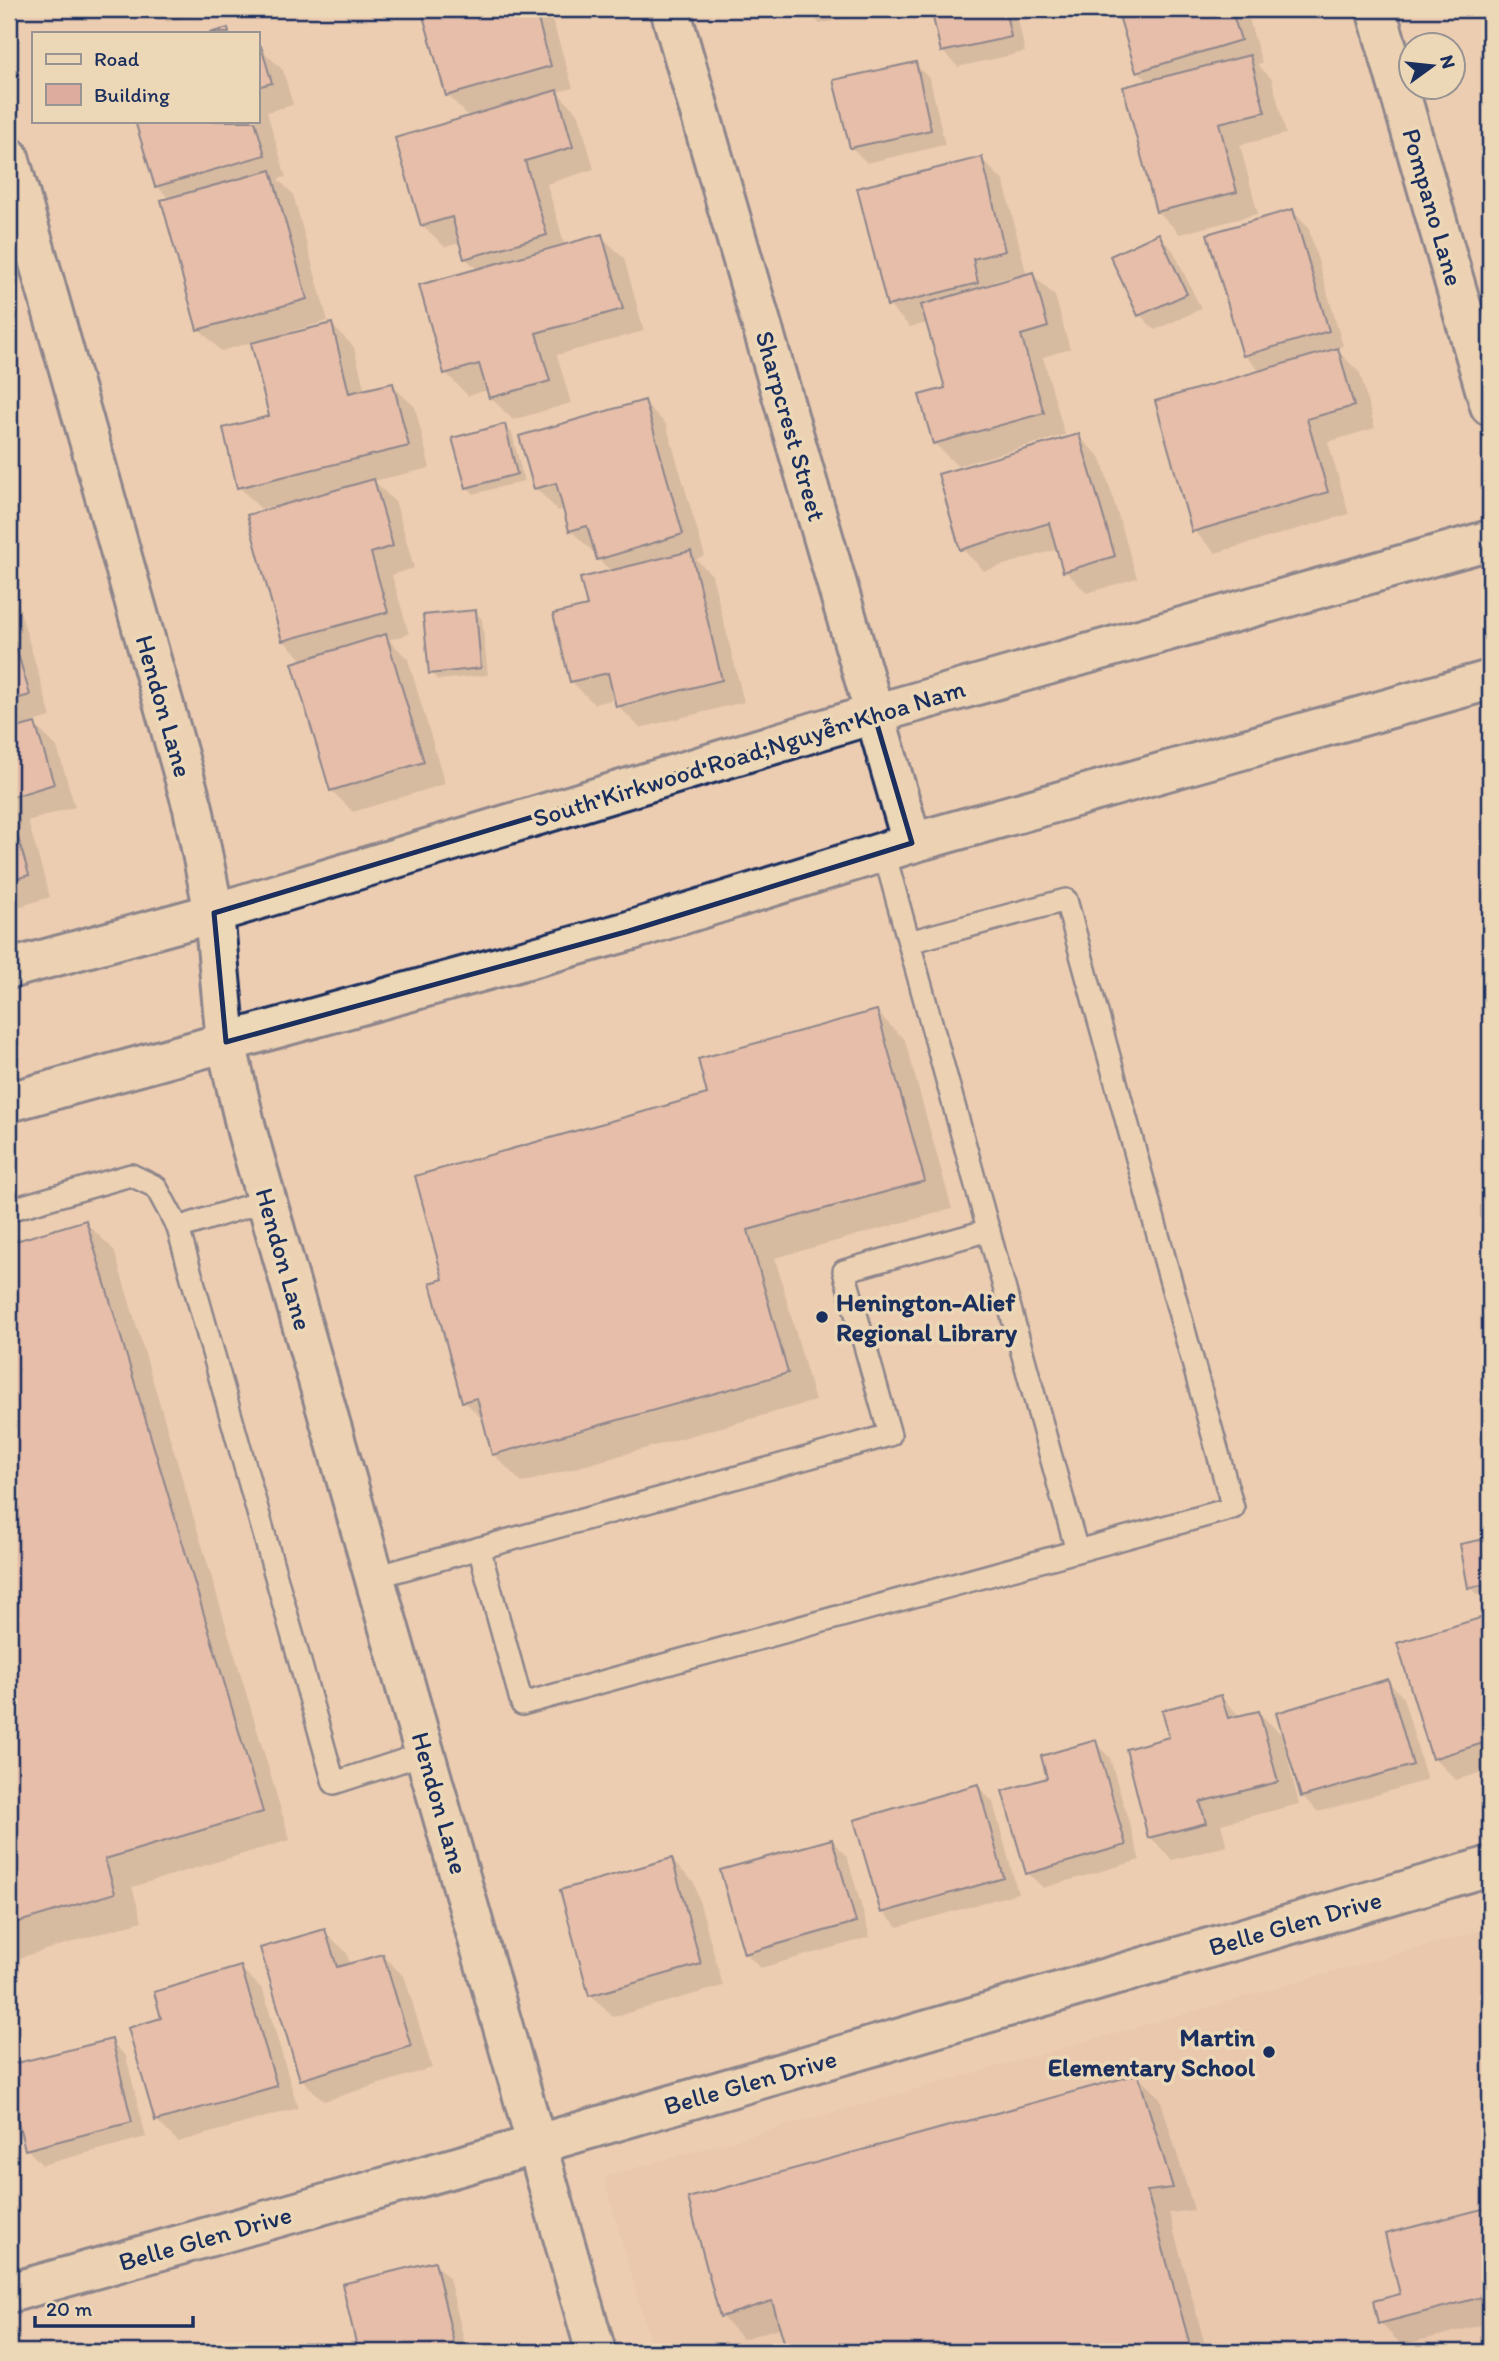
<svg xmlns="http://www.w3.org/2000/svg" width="1499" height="2361" font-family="Itim,sans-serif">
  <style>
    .built { fill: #e4c0aa }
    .shadow { fill: #0003; fill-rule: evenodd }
    .building { fill: #deac9f; stroke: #1b2f5e; stroke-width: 2 }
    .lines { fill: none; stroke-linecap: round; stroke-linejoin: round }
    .service-casing { stroke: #1b2f5e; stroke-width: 26 }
    .minor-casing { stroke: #1b2f5e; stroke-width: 44 }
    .secondary-casing { stroke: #1b2f5e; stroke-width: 44 }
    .service { stroke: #ecd7b6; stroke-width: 21 }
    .minor { stroke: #ecd7b6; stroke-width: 38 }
    .secondary { stroke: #ecd7b6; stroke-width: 38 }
    .marked { fill: none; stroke: #1b2f5e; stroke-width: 5; stroke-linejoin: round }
    .poi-dot { fill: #1b2f5e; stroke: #ecd7b6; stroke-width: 2.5 }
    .labels { text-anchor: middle; stroke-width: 7; stroke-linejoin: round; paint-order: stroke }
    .street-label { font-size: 26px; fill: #1b2f5e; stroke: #ecd7b6 }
    .poi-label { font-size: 26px; font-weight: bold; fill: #1b2f5e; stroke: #ecd7b6; text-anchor: start }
  </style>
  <rect width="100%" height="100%" fill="#edcdb1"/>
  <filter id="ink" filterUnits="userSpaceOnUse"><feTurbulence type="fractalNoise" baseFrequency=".0143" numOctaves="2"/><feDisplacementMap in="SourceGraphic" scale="14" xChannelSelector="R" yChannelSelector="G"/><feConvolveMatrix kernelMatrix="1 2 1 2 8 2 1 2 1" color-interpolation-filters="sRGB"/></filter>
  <g filter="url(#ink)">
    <path class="built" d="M 1490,1928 L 1490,2352 L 653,2352 L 604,2177 Z"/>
    <path class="shadow" d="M 155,9 L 224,9 L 167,22 Z
      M 423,9 L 549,9 L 573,88 L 557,92 L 579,115 L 594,169 L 547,184 L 565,246 L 601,236 L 624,258 L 644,331 L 557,355 L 571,403 L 513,420 L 490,397 L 488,390 L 468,396 L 446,373 L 478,270 L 466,259 L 461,243 L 445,247 L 422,225 L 470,118 L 448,95 Z
      M 805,9 L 882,9 L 820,24 Z
      M 933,9 L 1016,9 L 1025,52 L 958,67 L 943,52 Z
      M 1119,9 L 1246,9 L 1262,63 L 1257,64 L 1272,79 L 1286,134 L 1240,145 L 1258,214 L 1180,234 L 1157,211 L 1149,82 L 1138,71 Z
      M 260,48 L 283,70 L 293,105 L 267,112 L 286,177 L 278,179 L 293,194 L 328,321 L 285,333 L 286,336 L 332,325 L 354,347 L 365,391 L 392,385 L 415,407 L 430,468 L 374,481 L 396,503 L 414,568 L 392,575 L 409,634 L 389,640 L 408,659 L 445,784 L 353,812 L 331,790 L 304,661 L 284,641 L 249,517 L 275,509 L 274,506 L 261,509 L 239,487 L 271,418 L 253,342 L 221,351 L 199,329 L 170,200 L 157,186 L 137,121 L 257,121 L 257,49 Z
      M 915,64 L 930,79 L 945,145 L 867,163 L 851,147 Z
      M 982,159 L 1004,182 L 1027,276 L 1032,274 L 1055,296 L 1070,349 L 1043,357 L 1065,435 L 957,466 L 934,443 L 947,389 L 928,323 L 910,327 L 888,305 ZM 1015,276 L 1015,279 L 995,285 L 994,281 Z
      M 1292,211 L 1308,226 L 1343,346 L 1335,348 L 1360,373 L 1375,428 L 1328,442 L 1349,514 L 1216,553 L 1194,531 L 1261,372 L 1244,355 Z
      M 1158,235 L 1173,250 L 1201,309 L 1155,330 L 1140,315 Z
      M 644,402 L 666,424 L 705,556 L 696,559 L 712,575 L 744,702 L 640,728 L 618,706 L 616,699 L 594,704 L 572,682 L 555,615 L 589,607 L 612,572 L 598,559 L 596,551 L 593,552 L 570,530 L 565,509 L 558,511 L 536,488 Z
      M 504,426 L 512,433 L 524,481 L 474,494 L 467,487 Z
      M 1078,436 L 1101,458 L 1137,578 L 1087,593 L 1065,571 L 1058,549 L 984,571 L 962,549 Z
      M 9,584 L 14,590 L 51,717 L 32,722 L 57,747 L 75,807 L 28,821 L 50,897 L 9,910 Z
      M 475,612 L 482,619 L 488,675 L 438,680 L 431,673 Z
      M 877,1012 L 905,1040 L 952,1209 L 775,1258 L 815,1401 L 522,1483 L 494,1455 L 485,1422 L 464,1401 L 445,1280 L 709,1095 Z
      M 85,1222 L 114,1250 L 290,1840 L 132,1887 L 142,1921 L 9,1961 L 9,1245 Z
      M 1490,1540 L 1490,1592 L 1477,1595 L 1470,1587 L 1462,1546 Z
      M 1490,1617 L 1490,1770 L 1456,1780 L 1434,1758 L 1400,1644 Z
      M 1388,1681 L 1403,1697 L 1427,1780 L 1318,1812 L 1302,1796 Z
      M 1221,1697 L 1241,1717 L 1259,1713 L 1282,1735 L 1299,1804 L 1221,1824 L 1227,1846 L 1172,1860 L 1150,1837 L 1171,1739 Z
      M 1095,1742 L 1110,1758 L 1140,1860 L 1043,1888 L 1028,1873 L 1049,1779 Z
      M 978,1786 L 993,1802 L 1018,1893 L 898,1927 L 883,1912 Z
      M 832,1841 L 847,1856 L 870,1937 L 761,1968 L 745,1953 Z
      M 671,1860 L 694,1882 L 723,1986 L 613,2017 L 590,1995 Z
      M 324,1931 L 347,1953 L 350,1965 L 383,1955 L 405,1978 L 432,2068 L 324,2101 L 301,2079 Z
      M 241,1968 L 263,1990 L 298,2108 L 178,2142 L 156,2120 Z
      M 111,2041 L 126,2056 L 146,2137 L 42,2165 L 27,2149 L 9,2076 L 9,2067 Z
      M 1137,2076 L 1160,2098 L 1194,2210 L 1169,2213 L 1207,2352 L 789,2352 L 782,2327 L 743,2339 L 721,2316 Z
      M 9,2125 L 18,2156 L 9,2159 Z
      M 1490,2209 L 1490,2323 L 1402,2345 L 1380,2323 L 1402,2295 L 1387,2235 Z
      M 434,2263 L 449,2278 L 467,2352 L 345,2352 L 344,2347 L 358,2345 Z"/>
    <path class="building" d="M 421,9 L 535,9 L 551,66 L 446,96 Z
      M 931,9 L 1005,9 L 1011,37 L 941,52 Z
      M 1117,9 L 1231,9 L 1241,40 L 1136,72 Z
      M 228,28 L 229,33 L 209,33 Z
      M 261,46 L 272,83 L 257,87 L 257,47 Z
      M 1250,55 L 1265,112 L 1219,123 L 1237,192 L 1156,212 L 1123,87 Z
      M 916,62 L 931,130 L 850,148 L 833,80 Z
      M 557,90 L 573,147 L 525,161 L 547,235 L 464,259 L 452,217 L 421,226 L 395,138 Z
      M 135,121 L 255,121 L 265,155 L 155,187 Z
      M 982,157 L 1005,251 L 973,259 L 978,283 L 887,306 L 857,188 Z
      M 271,170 L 307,299 L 197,330 L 161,200 Z
      M 1293,209 L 1329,331 L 1243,356 L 1207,234 Z
      M 1159,233 L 1187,294 L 1138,316 L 1110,256 Z
      M 602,234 L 623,309 L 536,333 L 550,381 L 489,398 L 479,364 L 444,374 L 419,285 Z
      M 1033,272 L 1048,327 L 1021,335 L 1044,413 L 933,444 L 919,395 L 945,388 L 921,305 Z
      M 332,323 L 349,393 L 393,383 L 409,446 L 237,488 L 223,428 L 269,416 L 251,343 Z
      M 1338,348 L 1354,406 L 1307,419 L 1328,492 L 1192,532 L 1155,401 Z
      M 645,400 L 683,534 L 597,560 L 587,526 L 569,531 L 556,483 L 534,489 L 519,436 Z
      M 505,424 L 517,474 L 466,488 L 452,438 Z
      M 1079,434 L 1115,556 L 1063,572 L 1049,523 L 960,550 L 938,474 Z
      M 374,479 L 393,546 L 371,553 L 388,612 L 282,641 L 247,515 Z
      M 691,551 L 722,680 L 616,707 L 608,673 L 570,682 L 553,614 L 587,606 L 580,578 Z
      M 476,610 L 481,668 L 429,674 L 423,615 Z
      M 9,623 L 30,695 L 9,701 Z
      M 386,634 L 424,762 L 330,791 L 292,663 Z
      M 35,723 L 54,784 L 9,798 L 9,730 Z
      M 9,807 L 29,875 L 9,881 Z
      M 877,1010 L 925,1181 L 748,1230 L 788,1373 L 492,1455 L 477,1398 L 462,1402 L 430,1283 L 443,1279 L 415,1176 L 707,1094 L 698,1059 Z
      M 86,1220 L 263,1812 L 105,1859 L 115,1893 L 9,1925 L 9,1243 Z
      M 1490,1538 L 1490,1584 L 1468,1588 L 1460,1544 Z
      M 1490,1615 L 1490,1741 L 1432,1759 L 1397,1643 Z
      M 1388,1679 L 1413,1765 L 1301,1797 L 1276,1713 Z
      M 1221,1695 L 1228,1718 L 1259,1711 L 1278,1782 L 1200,1802 L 1206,1823 L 1148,1838 L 1126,1749 L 1169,1737 L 1162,1710 Z
      M 1096,1740 L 1126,1845 L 1026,1874 L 1002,1791 L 1047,1778 L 1041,1756 Z
      M 978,1784 L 1004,1878 L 881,1913 L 854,1820 Z
      M 832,1839 L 856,1922 L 744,1954 L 720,1870 Z
      M 672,1858 L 701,1964 L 589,1996 L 560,1890 Z
      M 325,1929 L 337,1967 L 383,1954 L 411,2046 L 300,2080 L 260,1948 Z
      M 241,1966 L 277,2086 L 155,2121 L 128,2028 L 161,2018 L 154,1992 Z
      M 112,2039 L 132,2122 L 25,2150 L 9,2084 L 9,2065 Z
      M 1138,2074 L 1173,2188 L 1147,2191 L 1192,2352 L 787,2352 L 772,2301 L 720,2317 L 688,2198 Z
      M 1490,2207 L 1490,2295 L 1378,2324 L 1373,2301 L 1400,2294 L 1385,2234 Z
      M 435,2261 L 456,2352 L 343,2352 L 342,2346 L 356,2343 L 342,2284 Z"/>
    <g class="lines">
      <defs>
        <path id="service" d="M 884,852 L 1077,1551
          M 9,1210 L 131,1175 L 156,1187 L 178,1228 L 334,1783 L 426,1753
          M 178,1228 L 267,1200
          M 479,1548 L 522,1704 L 1233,1508 L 1066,900 L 909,942
          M 375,1577 L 890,1435 L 844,1271 L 989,1230"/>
        <path id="minor" d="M 670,9 L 912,843
          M 1376,9 L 1490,406
          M 9,157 L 193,808 L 214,913 L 226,1042 L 247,1132 L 596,2352
          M 9,2293 L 538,2144 L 1490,1866"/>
        <path id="secondary" d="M 9,969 L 214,913 L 874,714 L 1490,540
          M 9,1102 L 629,931 L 912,843 L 1490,680"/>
      </defs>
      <use href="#service" class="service-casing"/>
      <use href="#minor" class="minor-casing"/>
      <use href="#secondary" class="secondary-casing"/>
      <use href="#service" class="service"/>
      <use href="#minor" class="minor"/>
      <use href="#secondary" class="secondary"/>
    </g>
  </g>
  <path d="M0 0H1499V2361H0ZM 874,714 L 912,843 L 629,931 L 226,1042 L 214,913 Z" fill="#edcdb1" fill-opacity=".55" fill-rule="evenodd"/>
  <path class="marked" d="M 874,714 L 912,843 L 629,931 L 226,1042 L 214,913 Z"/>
  <g class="poi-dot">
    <circle cx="822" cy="1317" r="7"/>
    <circle cx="1269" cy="2052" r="7"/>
  </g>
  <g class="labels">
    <g class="street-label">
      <text transform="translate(1433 207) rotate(74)" y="9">Pompano Lane</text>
      <text transform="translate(791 426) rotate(74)" y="9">Sharpcrest Street</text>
      <text transform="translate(164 706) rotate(74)" y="9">Hendon Lane</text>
      <text transform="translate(749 753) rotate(-17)" y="9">South Kirkwood Road;Nguyễn Khoa Nam</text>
      <text transform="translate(284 1259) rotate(74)" y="9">Hendon Lane</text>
      <text transform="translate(440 1803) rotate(74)" y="9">Hendon Lane</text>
      <text transform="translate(1295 1923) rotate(-16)" y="9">Belle Glen Drive</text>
      <text transform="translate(750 2082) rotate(-16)" y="9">Belle Glen Drive</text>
      <text transform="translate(205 2238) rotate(-16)" y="9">Belle Glen Drive</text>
    </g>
    <g class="poi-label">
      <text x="836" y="1311">Henington-Alief<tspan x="836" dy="30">Regional Library</tspan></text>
      <text x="1255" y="2046" text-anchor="end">Martin<tspan x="1255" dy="30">Elementary School</tspan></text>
    </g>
  </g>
  <rect width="1499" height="2361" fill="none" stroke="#ecd7b6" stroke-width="35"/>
  <rect x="18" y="18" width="1464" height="2326" fill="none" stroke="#1b2f5e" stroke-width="2.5" filter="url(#ink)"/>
  <rect x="32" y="32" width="228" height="91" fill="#ecd7b6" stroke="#989493" stroke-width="2"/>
  <rect x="46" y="54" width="35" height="10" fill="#ecd7b6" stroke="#989493" stroke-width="2"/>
  <text x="94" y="66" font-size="21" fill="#1b2f5e">Road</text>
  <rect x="46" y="84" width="35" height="21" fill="#deac9f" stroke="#989493" stroke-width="2"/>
  <text x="94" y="102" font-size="21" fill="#1b2f5e">Building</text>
  <g transform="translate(1432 66) rotate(75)"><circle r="33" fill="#ecd7b6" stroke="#989493" stroke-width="2"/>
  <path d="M0-5L12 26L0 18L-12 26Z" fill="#1b2f5e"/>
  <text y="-10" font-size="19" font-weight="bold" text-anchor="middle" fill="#1b2f5e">N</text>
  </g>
  <path d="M35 2316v10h158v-10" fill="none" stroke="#1b2f5e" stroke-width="3.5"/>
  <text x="46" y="2316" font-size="21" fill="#1b2f5e" stroke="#ecd7b6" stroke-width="5" paint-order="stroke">20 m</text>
</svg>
